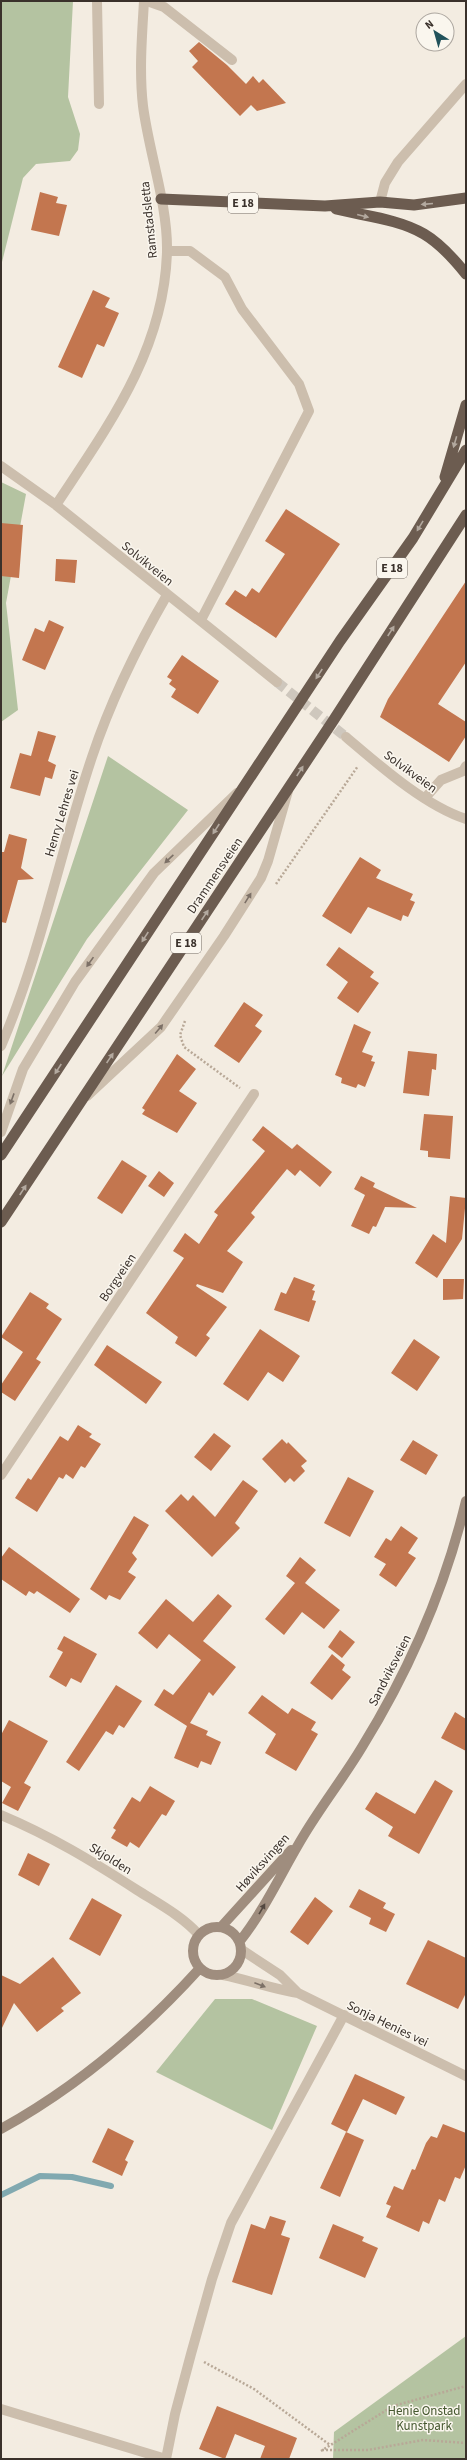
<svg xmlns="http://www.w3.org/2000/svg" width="467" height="2460" font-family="'Source Sans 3',sans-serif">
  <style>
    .green { fill: #b4c3a1 }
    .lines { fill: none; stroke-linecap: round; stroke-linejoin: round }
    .stream { stroke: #81a9b0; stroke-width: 6 }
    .building { fill: #c3764f }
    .minor-tunnel { stroke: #cec7bd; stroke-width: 10; stroke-dasharray: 10 5; stroke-linecap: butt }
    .path { stroke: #b8a897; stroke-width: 2.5; stroke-dasharray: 2 2; stroke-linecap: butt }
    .service { stroke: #ccbead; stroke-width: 10 }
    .minor { stroke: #ccbead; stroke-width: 10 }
    .secondary { stroke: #9f8d7e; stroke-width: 10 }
    .trunk { stroke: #6c5c50; stroke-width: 11 }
    .oneway { fill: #b3a99f }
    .oneway2 { fill: #7c7066 }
    .oneway3 { fill: #534840 }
    .labels { text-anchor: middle; stroke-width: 3; stroke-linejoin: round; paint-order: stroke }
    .shield { fill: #faf6ee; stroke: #746c66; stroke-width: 1 }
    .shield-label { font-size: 12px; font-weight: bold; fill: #3a312b }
    .street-label { font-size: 13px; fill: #3a312b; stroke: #faf6ee }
    .park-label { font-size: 13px; fill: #45582f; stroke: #faf6ee }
  </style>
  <rect width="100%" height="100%" fill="#f3ece1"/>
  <path class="green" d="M 1,1 L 73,1 L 68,97 L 80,134 L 78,150 L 70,161 L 36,164 L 23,178 L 1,266 Z
    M 1,482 L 26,494 L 6,603 L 18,710 L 1,722 Z
    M 108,756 L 188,810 L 87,939 L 2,1076 Z
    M 215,1999 L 252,1999 L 317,2026 L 272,2130 L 156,2072 Z
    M 466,2336 L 466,2459 L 333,2459 L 334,2432 Z"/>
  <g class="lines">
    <path class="stream" d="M 1,2195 L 40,2176 L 72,2177 L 111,2186"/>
  </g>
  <path class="building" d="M 199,42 L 227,65 L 246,84 L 253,76 L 259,83 L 263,79 L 286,103 L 257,111 L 251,105 L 240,116 L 192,67 L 198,61 L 189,51 Z
    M 40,192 L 58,197 L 56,203 L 67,205 L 59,236 L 31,230 Z
    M 93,290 L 110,298 L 105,307 L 119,313 L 104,347 L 97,344 L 82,378 L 58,367 Z
    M 286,509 L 340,544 L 276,638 L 225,604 L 235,590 L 246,597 L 252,588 L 259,593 L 285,554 L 265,541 Z
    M 1,523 L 23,525 L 19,578 L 1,576 Z
    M 56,559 L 77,560 L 75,583 L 55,581 Z
    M 466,581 L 466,662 L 438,704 L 466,722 L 466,736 L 449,762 L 380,717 L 388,699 Z
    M 49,620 L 64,627 L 45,670 L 22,660 L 35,628 L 44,632 Z
    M 182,655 L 219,681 L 198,714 L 171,697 L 176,689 L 169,684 L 172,680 L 167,677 Z
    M 38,731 L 56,736 L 48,761 L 56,765 L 52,779 L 45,777 L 40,796 L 10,788 L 20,753 L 31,756 Z
    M 9,834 L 27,839 L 21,868 L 34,879 L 18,880 L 6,923 L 1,922 L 1,852 L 4,852 Z
    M 360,857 L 381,870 L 376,878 L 413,894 L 410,900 L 415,902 L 408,917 L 403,915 L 401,921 L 368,907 L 351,934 L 322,916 Z
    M 339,947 L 374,972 L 370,977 L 379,983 L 358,1013 L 337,998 L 348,982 L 326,965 Z
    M 244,1002 L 263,1015 L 255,1026 L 262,1031 L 239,1063 L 214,1046 Z
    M 354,1024 L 371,1032 L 362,1052 L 373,1056 L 371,1061 L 375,1062 L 365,1087 L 358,1084 L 356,1088 L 341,1083 L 342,1078 L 335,1075 Z
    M 408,1051 L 437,1054 L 436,1070 L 432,1069 L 429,1096 L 403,1093 Z
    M 177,1054 L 196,1069 L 179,1091 L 197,1103 L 177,1133 L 142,1114 L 145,1110 L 142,1108 Z
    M 424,1114 L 453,1116 L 450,1159 L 428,1157 L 428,1151 L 420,1150 Z
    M 263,1126 L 292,1149 L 297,1144 L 332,1172 L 320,1187 L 300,1170 L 295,1176 L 287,1169 L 251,1213 L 255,1217 L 227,1251 L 243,1262 L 223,1293 L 197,1284 L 196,1286 L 227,1307 L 206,1335 L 210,1338 L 196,1357 L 175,1343 L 178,1337 L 146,1313 L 184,1258 L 173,1251 L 185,1233 L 199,1244 L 218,1215 L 214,1212 L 265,1151 L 252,1140 Z
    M 122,1160 L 147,1176 L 122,1214 L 97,1198 Z
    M 159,1171 L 174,1183 L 164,1197 L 148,1186 Z
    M 361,1176 L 375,1183 L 373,1187 L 417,1208 L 385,1207 L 376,1227 L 373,1226 L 369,1234 L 351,1226 L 365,1195 L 354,1189 Z
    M 450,1196 L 466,1198 L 462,1239 L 437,1278 L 415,1263 L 433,1234 L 446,1243 Z
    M 294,1277 L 315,1285 L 312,1290 L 315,1291 L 312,1300 L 316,1301 L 309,1322 L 274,1310 L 281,1292 L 286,1294 Z
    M 443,1279 L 464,1279 L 463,1299 L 443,1300 Z
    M 30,1292 L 49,1304 L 46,1308 L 62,1319 L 36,1359 L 41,1362 L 15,1401 L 1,1392 L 1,1385 L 23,1352 L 1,1337 Z
    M 260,1329 L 300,1356 L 283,1382 L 268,1372 L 248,1401 L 223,1384 Z
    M 414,1339 L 440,1357 L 417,1391 L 391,1373 Z
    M 107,1345 L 162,1382 L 146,1404 L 94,1365 Z
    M 78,1425 L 92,1434 L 89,1437 L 101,1444 L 85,1468 L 81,1466 L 73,1479 L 66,1474 L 63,1479 L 59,1477 L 37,1512 L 15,1498 L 28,1478 L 31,1480 L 60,1436 L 68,1441 Z
    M 214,1433 L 231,1446 L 211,1471 L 194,1457 Z
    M 282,1439 L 287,1444 L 288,1442 L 307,1461 L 301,1466 L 305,1471 L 294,1482 L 290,1478 L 285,1483 L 262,1459 Z
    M 413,1440 L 438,1455 L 426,1475 L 400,1460 Z
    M 348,1477 L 374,1491 L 350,1537 L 324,1523 Z
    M 243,1480 L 258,1491 L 235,1523 L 240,1528 L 212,1557 L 165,1511 L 181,1494 L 188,1501 L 193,1495 L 215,1517 Z
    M 134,1516 L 149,1525 L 132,1553 L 137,1559 L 128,1572 L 136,1577 L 120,1600 L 109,1595 L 106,1600 L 90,1589 Z
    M 401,1526 L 418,1538 L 408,1553 L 416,1558 L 396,1587 L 379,1575 L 386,1564 L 374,1557 L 386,1538 L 391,1541 Z
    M 9,1547 L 80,1599 L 70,1613 L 37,1591 L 34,1594 L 29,1591 L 26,1596 L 1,1579 L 1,1558 Z
    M 300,1557 L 316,1570 L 305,1583 L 340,1610 L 324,1629 L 302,1612 L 284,1635 L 265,1619 L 295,1583 L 286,1576 Z
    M 218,1594 L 232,1606 L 203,1641 L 236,1667 L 213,1696 L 209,1692 L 190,1723 L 208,1731 L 206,1735 L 221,1742 L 211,1765 L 201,1761 L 198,1768 L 174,1758 L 187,1726 L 154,1705 L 164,1689 L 173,1695 L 201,1660 L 169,1634 L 157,1649 L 138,1633 L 166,1599 L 193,1622 Z
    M 340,1630 L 355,1642 L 342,1658 L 328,1647 Z
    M 64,1636 L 97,1654 L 81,1683 L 71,1678 L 66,1687 L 49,1677 L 63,1652 L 57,1649 Z
    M 332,1654 L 345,1665 L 342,1670 L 351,1677 L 332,1700 L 310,1683 Z
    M 116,1685 L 142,1701 L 124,1728 L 119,1725 L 113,1735 L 106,1731 L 79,1771 L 66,1762 Z
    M 262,1695 L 288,1714 L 292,1708 L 316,1722 L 311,1730 L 318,1734 L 296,1771 L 265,1753 L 276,1734 L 248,1713 Z
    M 455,1712 L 466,1719 L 466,1751 L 441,1738 Z
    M 9,1720 L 48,1741 L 24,1783 L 31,1787 L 18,1811 L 2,1803 L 11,1787 L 1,1781 L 1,1735 Z
    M 435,1780 L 453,1791 L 419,1854 L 388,1836 L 393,1827 L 365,1809 L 376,1792 L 415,1814 Z
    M 150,1786 L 175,1801 L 166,1816 L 162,1814 L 139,1848 L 130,1842 L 127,1847 L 111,1838 L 116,1830 L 113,1828 L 132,1797 L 140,1802 Z
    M 28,1853 L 50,1864 L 39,1886 L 18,1875 Z
    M 359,1889 L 386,1903 L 383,1908 L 395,1914 L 386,1932 L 369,1924 L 371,1918 L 349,1907 Z
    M 315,1897 L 333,1911 L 308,1945 L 290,1932 Z
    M 92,1898 L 122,1915 L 100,1956 L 69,1939 Z
    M 428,1940 L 466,1958 L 466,1993 L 458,2009 L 406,1984 Z
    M 53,1957 L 81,1993 L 61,2008 L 64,2011 L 37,2032 L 14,2003 L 1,2030 L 1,1975 L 20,1984 Z
    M 355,2074 L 405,2097 L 396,2115 L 363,2099 L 347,2132 L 331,2124 Z
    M 443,2124 L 466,2133 L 466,2165 L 460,2179 L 455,2177 L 445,2202 L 439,2199 L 429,2224 L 423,2221 L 419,2232 L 386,2217 L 391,2206 L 386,2204 L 394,2186 L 403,2190 L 412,2169 L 415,2170 L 426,2143 L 431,2136 L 437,2138 Z
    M 108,2128 L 134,2141 L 125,2160 L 128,2162 L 122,2176 L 92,2162 Z
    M 346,2132 L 364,2140 L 340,2197 L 320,2188 Z
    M 270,2216 L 286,2221 L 281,2235 L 290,2238 L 272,2295 L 232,2282 L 251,2224 L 265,2229 Z
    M 333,2224 L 364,2237 L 362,2241 L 378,2248 L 365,2278 L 319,2258 Z
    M 217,2406 L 297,2438 L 289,2459 L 260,2459 L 265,2446 L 235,2434 L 225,2459 L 199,2449 Z"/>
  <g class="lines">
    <path class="minor-tunnel" d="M 277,682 L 346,737"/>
    <path class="path" d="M 276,884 L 358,766
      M 185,1021 L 180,1035 L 184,1047 L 240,1088
      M 204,2362 L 254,2389 L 330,2445
      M 322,2450 L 368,2450 L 423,2440 L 466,2443
      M 321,2451 L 393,2406 L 466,2386"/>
    <path class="service" d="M 97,1 L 99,104
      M 147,1 L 164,7 L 232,60
      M 380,202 L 385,183 L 398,162 L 466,84
      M 167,251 L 190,251 L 225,277 L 242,309 L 299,384 L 309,411 L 201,620
      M 425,798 L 441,780 L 463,771 L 466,766
      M 87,1096 L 161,1027 L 224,936 L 261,878 L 268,861 L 288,791
      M 1,1132 L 23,1069 L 75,982 L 154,873 L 237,793
      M 1,2409 L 166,2459
      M 166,2459 L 175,2414 L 191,2354 L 212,2279 L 231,2223 L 344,2015"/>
    <path class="minor" d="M 1,466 L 56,505 L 277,682
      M 56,505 C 108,426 164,351 167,252 C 168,205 149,153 143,106 C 139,71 142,36 144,1
      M 346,737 C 379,765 425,806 466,819
      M 1,1046 C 41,953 60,852 92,757 C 111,700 137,647 167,595
      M 1,1475 L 254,1094
      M 1,1815 C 51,1836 92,1861 137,1890 C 159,1904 182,1916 199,1935
      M 242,1950 L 280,1975 L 298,1993
      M 223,1975 C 249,1980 272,1989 298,1993 L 466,2076"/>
    <path class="secondary" d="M193 1951a24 24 0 1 1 48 0a24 24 0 1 1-48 0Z
      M 221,1927 L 291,1850
      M 240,1941 C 266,1908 282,1871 304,1835 C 322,1805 344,1777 362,1747 C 409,1671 445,1588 466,1501
      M 1,2129 C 75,2088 143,2031 200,1968"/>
    <path class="trunk" d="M 161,199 L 325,206 L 380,202 L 414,205 L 466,198
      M 336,209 C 364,216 399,219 424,234 C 441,244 454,259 466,274
      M 445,477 L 466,405
      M 1,1155 L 340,641 L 413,538 L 466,450
      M 1,1222 L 333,721 L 466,515"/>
  </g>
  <defs><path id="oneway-solid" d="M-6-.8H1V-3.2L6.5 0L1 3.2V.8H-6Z"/></defs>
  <g class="oneway">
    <use href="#oneway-solid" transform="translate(427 204) rotate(175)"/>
    <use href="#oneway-solid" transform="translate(363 216) rotate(14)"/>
    <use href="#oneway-solid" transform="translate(455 442) rotate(106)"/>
    <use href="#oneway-solid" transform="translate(420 526) rotate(121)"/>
    <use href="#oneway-solid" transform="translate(391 631) rotate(-57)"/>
    <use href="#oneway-solid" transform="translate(319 674) rotate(123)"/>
    <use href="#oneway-solid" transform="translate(300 771) rotate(-57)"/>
    <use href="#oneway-solid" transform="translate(216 829) rotate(123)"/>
    <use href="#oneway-solid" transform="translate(205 915) rotate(-56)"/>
    <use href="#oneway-solid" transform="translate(145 937) rotate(123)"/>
    <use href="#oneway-solid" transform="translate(110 1058) rotate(-56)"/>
    <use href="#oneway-solid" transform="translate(58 1069) rotate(123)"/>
    <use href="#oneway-solid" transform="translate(23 1190) rotate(-57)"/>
  </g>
  <g class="oneway2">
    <use href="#oneway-solid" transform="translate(169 859) rotate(137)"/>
    <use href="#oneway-solid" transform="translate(248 898) rotate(-58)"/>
    <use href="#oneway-solid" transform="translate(90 962) rotate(125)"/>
    <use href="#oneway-solid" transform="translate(159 1029) rotate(-50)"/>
    <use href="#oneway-solid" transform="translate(12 1099) rotate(110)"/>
    <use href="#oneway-solid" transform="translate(260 1985) rotate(21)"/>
  </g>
  <use class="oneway3" href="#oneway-solid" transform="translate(262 1909) rotate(-60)"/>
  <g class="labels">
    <g class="shield">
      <rect x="228" y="193" width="30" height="20" rx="3"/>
      <rect x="377" y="558" width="30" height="20" rx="3"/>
      <rect x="171" y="933" width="30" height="20" rx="3"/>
    </g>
    <g class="shield-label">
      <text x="243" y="207">E 18</text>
      <text x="392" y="572">E 18</text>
      <text x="186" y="947">E 18</text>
    </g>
    <g class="street-label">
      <text transform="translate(148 220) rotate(-96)" y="5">Ramstadsletta</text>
      <text transform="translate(148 563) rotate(39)" y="5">Solvikveien</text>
      <text transform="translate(411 771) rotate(36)" y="5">Solvikveien</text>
      <text transform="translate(61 813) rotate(-73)" y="5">Henry Lehres vei</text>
      <text transform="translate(214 875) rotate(-56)" y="5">Drammensveien</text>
      <text transform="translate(117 1277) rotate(-56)" y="5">Borgveien</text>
      <text transform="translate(389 1670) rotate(-63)" y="5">Sandviksveien</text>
      <text transform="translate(111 1858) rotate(32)" y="5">Skjolden</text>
      <text transform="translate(262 1862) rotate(-48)" y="5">Høviksvingen</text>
      <text transform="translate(388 2023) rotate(26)" y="5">Sonja Henies vei</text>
    </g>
    <g class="park-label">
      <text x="424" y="2415">Henie Onstad<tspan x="424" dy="15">Kunstpark</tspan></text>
    </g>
  </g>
  <rect width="467" height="2460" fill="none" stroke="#3a312b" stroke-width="4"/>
  <g transform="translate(435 32) rotate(323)"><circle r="19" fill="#faf6ee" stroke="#ada7a0"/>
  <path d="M0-3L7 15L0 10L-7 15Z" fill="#21525b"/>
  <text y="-6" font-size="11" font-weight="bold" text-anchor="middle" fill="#3a312b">N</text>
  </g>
</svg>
